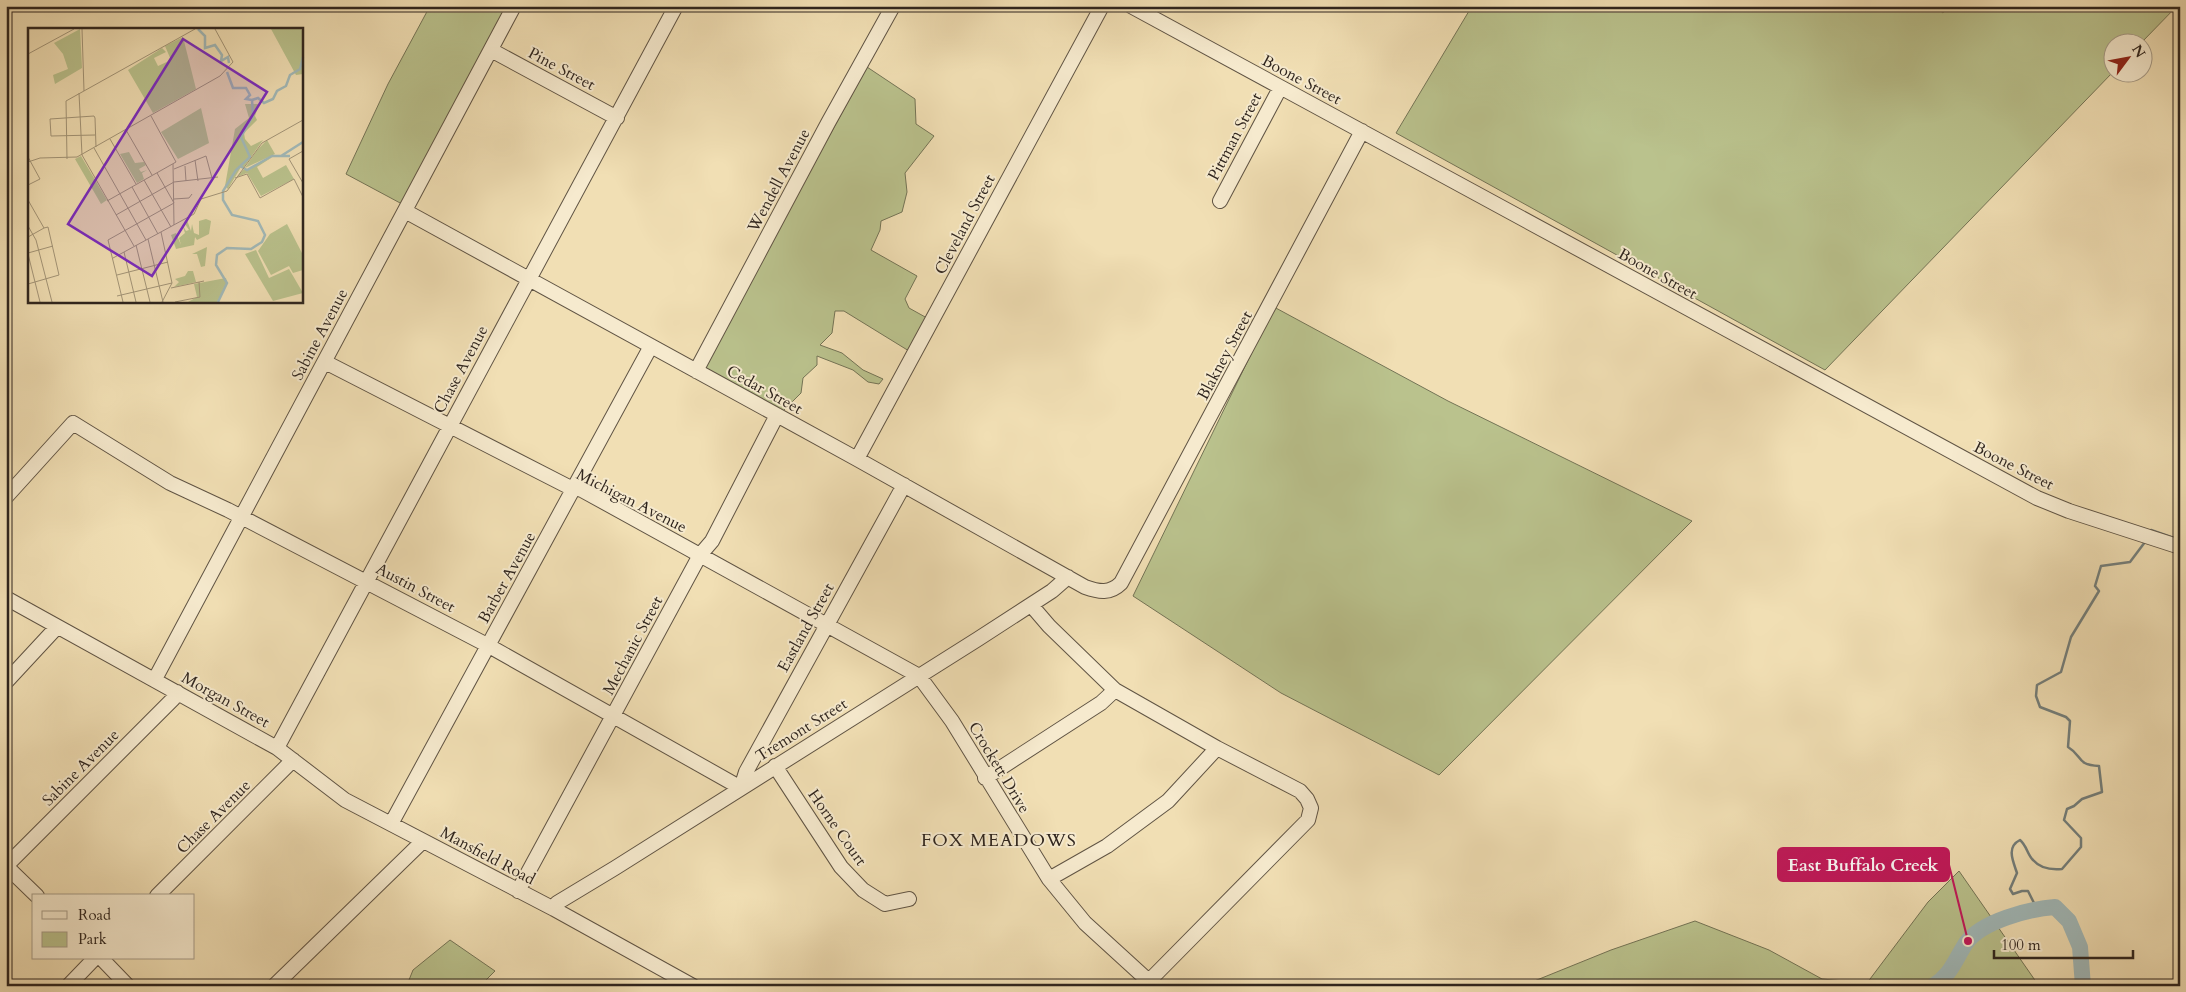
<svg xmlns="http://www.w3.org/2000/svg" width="2186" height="992" font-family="Cardo,serif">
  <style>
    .green { fill: #bac28d; stroke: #747456 }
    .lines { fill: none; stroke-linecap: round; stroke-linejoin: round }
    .stream { stroke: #737e7b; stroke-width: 2.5 }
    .river { stroke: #a1b9b9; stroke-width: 16 }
    .minor-casing { stroke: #605444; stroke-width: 16 }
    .minor { stroke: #f6eace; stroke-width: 14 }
    .labels { text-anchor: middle; stroke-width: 4; stroke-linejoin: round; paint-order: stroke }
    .street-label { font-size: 16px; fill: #2f251e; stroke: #f6eace }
    .neighbourhood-label { font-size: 18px; letter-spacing: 1px; fill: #2f251e; stroke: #f6eace }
    .inset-river { fill: none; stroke: #a1b9b9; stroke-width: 2.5 }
    .inset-road { fill: none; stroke: #a39578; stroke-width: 1 }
    .view { fill: #7b2cbf; fill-opacity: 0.15; stroke: #7b2cbf; stroke-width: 2.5 }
    .inset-edge { fill: none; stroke: #2f251e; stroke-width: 2.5 }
    .leader { fill: none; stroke: #c2185b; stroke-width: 2 }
    .callout-dot { fill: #c2185b; stroke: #f6eace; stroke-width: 2 }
    .callout { fill: #c2185b; stroke: #c2185b; stroke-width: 2 }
    .callout-label { font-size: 18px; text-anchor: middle; font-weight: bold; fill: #fff }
  </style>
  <rect width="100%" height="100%" fill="#f1dfb4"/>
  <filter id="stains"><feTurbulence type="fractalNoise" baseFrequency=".004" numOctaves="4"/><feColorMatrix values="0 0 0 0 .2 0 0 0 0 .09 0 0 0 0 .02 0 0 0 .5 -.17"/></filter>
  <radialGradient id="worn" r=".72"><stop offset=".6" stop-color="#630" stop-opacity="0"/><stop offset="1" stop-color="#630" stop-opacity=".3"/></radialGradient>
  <path class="green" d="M 430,6 L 508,6 L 402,204 L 346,174 L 388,84 Z
    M 1472,6 L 1934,6 L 1943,13 L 1948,6 L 2177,6 L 2142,42 L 2114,42 L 2113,72 L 1825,370 L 1396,133 Z
    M 867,67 L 915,99 L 916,124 L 934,136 L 905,173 L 907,192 L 902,212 L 881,221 L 880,230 L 871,250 L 917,276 L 905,299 L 909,308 L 927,318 L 909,351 L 844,311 L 835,311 L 832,333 L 820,345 L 842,353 L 863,370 L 883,379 L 879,384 L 868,382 L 853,370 L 817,356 L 817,365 L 803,378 L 801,393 L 782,412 L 705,368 L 705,363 Z
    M 1274,307 L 1448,401 L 1692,521 L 1439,775 L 1281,693 L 1133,596 Z
    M 1959,871 L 2039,986 L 1522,986 L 1611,950 L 1695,921 L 1769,950 L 1822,979 L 1867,983 L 1928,902 Z
    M 450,940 L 495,971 L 480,986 L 419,986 L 409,980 L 413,970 Z"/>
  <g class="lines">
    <path class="stream" d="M 2150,532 L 2151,530 L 2174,538
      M 2037,909 L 2028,891 L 2022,891 L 2013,894 L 2010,889 L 2017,873 C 2013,861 2006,847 2020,840 C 2027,846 2027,854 2033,860 C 2040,868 2052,870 2062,869 L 2081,847 L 2081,838 L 2064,820 L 2067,809 L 2074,806 L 2082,799 L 2102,792 L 2099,766 C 2076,765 2083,756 2068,747 L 2070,721 L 2066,717 L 2040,707 L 2036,696 L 2037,685 L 2061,672 L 2071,637 L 2099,591 L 2095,586 L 2101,566 L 2130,562 L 2145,542"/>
    <path class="river" d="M 1933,986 C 1951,975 1955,960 1966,943 C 1982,921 2029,909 2055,907 L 2069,921 L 2080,947 L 2083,986"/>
    <defs>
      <path id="minor" d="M 1131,6 L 2037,498 L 2069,511 L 2180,547
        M 491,50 L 617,118
        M 1220,201 L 1280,88
        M 405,211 L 857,459 L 1085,587 C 1099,592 1110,594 1121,583 L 1362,131
        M 325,362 L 567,486 L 582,490 L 919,676 L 952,721 L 1049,879 L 1085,923 L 1154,986
        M 696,371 L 828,123 L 893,6
        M 857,459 L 1102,6
        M 6,497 L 73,423 L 170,483 L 228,510 L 489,646 L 741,788 L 746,772 L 904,485
        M 6,598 L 277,748 L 345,800 L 554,909 L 693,986
        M 1031,605 L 1049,626 L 1115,690 L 1217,748 L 1300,791 L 1307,799 L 1311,808 L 1308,820 L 1149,981
        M 155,679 L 514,6
        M 6,682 L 57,627
        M 277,748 L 676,6
        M 775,766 L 841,867 L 863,890 L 885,904 L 909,899
        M 985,778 L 1101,703 L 1115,690
        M 391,824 L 651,346
        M 6,866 L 173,699 L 177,692
        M 6,866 L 37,896
        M 1049,879 L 1107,846 L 1168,801 L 1217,748
        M 518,891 L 700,555 L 712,541 L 777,415
        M 157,896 L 293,760
        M 554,909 L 557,903 L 615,868 L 978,639 L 1052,591 L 1068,577
        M 101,958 L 128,986
        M 68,986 L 95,958
        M 274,986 L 423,841"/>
    </defs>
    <use href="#minor" class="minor-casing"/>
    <use href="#minor" class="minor"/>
  </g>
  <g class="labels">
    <g class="street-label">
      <text transform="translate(562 68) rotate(28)" y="6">Pine Street</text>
      <text transform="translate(1302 79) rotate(28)" y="6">Boone Street</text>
      <text transform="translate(1234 136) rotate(-62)" y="6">Pittman Street</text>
      <text transform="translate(778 180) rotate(-62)" y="6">Wendell Avenue</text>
      <text transform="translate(964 224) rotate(-62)" y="6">Cleveland Street</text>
      <text transform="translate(1658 273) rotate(29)" y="6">Boone Street</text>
      <text transform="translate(319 334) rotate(-62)" y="6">Sabine Avenue</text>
      <text transform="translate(1224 355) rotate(-62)" y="6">Blakney Street</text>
      <text transform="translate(460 369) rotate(-62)" y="6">Chase Avenue</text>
      <text transform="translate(765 389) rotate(29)" y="6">Cedar Street</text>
      <text transform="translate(2014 465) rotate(27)" y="6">Boone Street</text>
      <text transform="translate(632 500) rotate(27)" y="6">Michigan Avenue</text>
      <text transform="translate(506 577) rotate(-61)" y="6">Barber Avenue</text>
      <text transform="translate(416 587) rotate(28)" y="6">Austin Street</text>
      <text transform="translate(805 627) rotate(-61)" y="6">Eastland Street</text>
      <text transform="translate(632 645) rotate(-62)" y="6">Mechanic Street</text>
      <text transform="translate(226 699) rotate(29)" y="6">Morgan Street</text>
      <text transform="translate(801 729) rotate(-32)" y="6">Tremont Street</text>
      <text transform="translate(80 767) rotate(-45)" y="6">Sabine Avenue</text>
      <text transform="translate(1000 767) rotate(59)" y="6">Crockett Drive</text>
      <text transform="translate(213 816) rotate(-45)" y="6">Chase Avenue</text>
      <text transform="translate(838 827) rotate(55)" y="6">Horne Court</text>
      <text transform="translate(488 855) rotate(28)" y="6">Mansfield Road</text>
    </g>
    <g class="neighbourhood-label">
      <text x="999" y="846">FOX MEADOWS</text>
    </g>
  </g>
  <g transform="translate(28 28)">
    <rect width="275" height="275" fill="#f1dfb4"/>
    <path d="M 52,1 L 54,40 L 27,56 L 25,47 L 40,41 L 35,26 L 26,15 ZM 243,1 L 273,1 L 275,4 L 275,46 L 268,47 ZM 155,9 L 168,61 L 125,85 L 100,42 L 134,20 L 138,24 L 126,30 L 130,38 L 143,32 L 137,18 ZM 217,76 L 231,76 L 227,88 L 229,92 L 216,105 L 217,111 L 223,118 L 235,112 L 216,139 L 213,139 L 200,161 L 197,158 L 207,101 L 221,90 ZM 173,80 L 181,115 L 150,131 L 133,104 ZM 239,112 L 247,126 L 217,140 L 229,122 ZM 101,124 L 107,135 L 116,134 L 118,137 L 111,141 L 113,144 L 119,142 L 114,145 L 116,151 L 109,155 L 92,126 ZM 53,128 L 79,172 L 73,176 L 47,131 ZM 246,128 L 229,139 L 235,150 L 258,137 L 266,151 L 233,168 L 219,145 L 209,149 L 215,142 L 220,142 ZM 178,191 L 183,193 L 181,206 L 169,212 L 167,209 L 166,217 L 148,221 L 143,207 L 148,205 L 153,217 L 151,210 L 157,205 L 154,196 L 158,203 L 161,202 L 157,196 L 159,192 L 163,203 L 164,196 L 166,205 L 171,207 L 171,193 ZM 259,196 L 275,227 L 275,242 L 265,245 L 261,238 L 243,247 L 230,223 L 242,206 ZM 179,219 L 177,238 L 173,239 L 169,226 L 164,226 ZM 228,222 L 241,250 L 261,241 L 275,265 L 245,273 L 217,226 ZM 160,243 L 165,243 L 168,254 L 146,259 L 151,254 L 147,251 L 157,248 ZM 198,250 L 199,256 L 189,274 L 160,274 L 169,269 L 166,256 Z" fill="#bac28d"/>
    <path class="inset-river" d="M 170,1 L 177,8 L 177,20 L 187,17 L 194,27 L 193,33 L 200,29 L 201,35M 199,44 L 205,60 L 218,60 L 222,67 L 218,71 L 224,72M 253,128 L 275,114M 212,138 L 219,142 L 244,128 L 262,128M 190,274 L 199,255 L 188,237 L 189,227 L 199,220 L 223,221 L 234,214 L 237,207 L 230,193 L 204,187 L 195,172 L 195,163 L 208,142 L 222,129 L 213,109 L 225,88 L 224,72 L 230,70 L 236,75 L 245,71 L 249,63 L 258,58 L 262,47 L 272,41 L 275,29"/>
    <path class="inset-road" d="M 54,1 L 56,63M 0,26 L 46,1M 51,65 L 54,127 L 106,218M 98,102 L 124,147M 67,107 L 23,108 L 22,91 L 66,88 L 67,90 L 68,119M 82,111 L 108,156M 66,120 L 118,212M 275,123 L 261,131 L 275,155M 0,129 L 12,151 L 0,157M 39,131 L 38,73 L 167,1M 167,132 L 170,153M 0,134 L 12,130 L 49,129 L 192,48 L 205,34 L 187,1M 145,136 L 146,197M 157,138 L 158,153M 146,141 L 178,128 L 184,150M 207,150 L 219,146 L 232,170 L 266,151 L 275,169M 116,152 L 143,199M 104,159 L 130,206M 146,171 L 161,170 L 164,166M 0,172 L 16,200 L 20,199 L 31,247 L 0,256M 79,173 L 148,134 L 123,88M 88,187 L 146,154 L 190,149M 0,198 L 8,212 L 24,274M 133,204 L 144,255 L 134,274M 0,209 L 16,200M 120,211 L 135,274M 108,217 L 122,274M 96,224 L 108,274M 0,225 L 25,218M 0,226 L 12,274M 85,230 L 166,186 L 173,171 L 199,163 L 234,115 L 275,92M 89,247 L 140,234M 143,260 L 176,253M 89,268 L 144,255M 95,274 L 80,212 L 146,175 L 129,145M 147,274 L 172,269 L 171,254"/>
    <path class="view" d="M 155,11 L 239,64 L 124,248 L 40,196 Z"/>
    <rect width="275" height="275" class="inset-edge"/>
  </g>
  <path class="leader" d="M1968 941L1949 865"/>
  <circle class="callout-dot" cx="1968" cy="941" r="5"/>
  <rect class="callout" x="1778" y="848" width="171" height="33" rx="5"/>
  <g class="callout-label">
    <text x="1863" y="871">East Buffalo Creek</text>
  </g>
  <rect width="2186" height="992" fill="none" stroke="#f1dfb4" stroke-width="25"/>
  <rect x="8" y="8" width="2171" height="977" fill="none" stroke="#2f251e" stroke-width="2.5"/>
  <rect x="12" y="12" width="2161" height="967" fill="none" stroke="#2f251e"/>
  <rect x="32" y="894" width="162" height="65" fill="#f6eace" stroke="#a69b88"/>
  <rect x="42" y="911" width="25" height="8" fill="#f6eace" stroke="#a69b88"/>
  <text x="78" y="920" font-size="15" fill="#2f251e">Road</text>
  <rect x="42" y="932" width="25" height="15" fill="#bac28d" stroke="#a69b88"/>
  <text x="78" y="944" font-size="15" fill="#2f251e">Park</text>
  <g transform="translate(2128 58) rotate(58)"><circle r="24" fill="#f6eace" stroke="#a69b88"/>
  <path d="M0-4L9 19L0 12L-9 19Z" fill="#8f2418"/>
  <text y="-8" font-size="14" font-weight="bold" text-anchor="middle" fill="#2f251e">N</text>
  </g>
  <path d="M1994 950v8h139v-8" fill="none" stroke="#2f251e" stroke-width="2.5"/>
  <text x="2001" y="950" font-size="15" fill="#2f251e" stroke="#f6eace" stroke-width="4" paint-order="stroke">100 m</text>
  <rect width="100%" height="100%" filter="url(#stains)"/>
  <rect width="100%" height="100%" fill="url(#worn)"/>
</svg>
